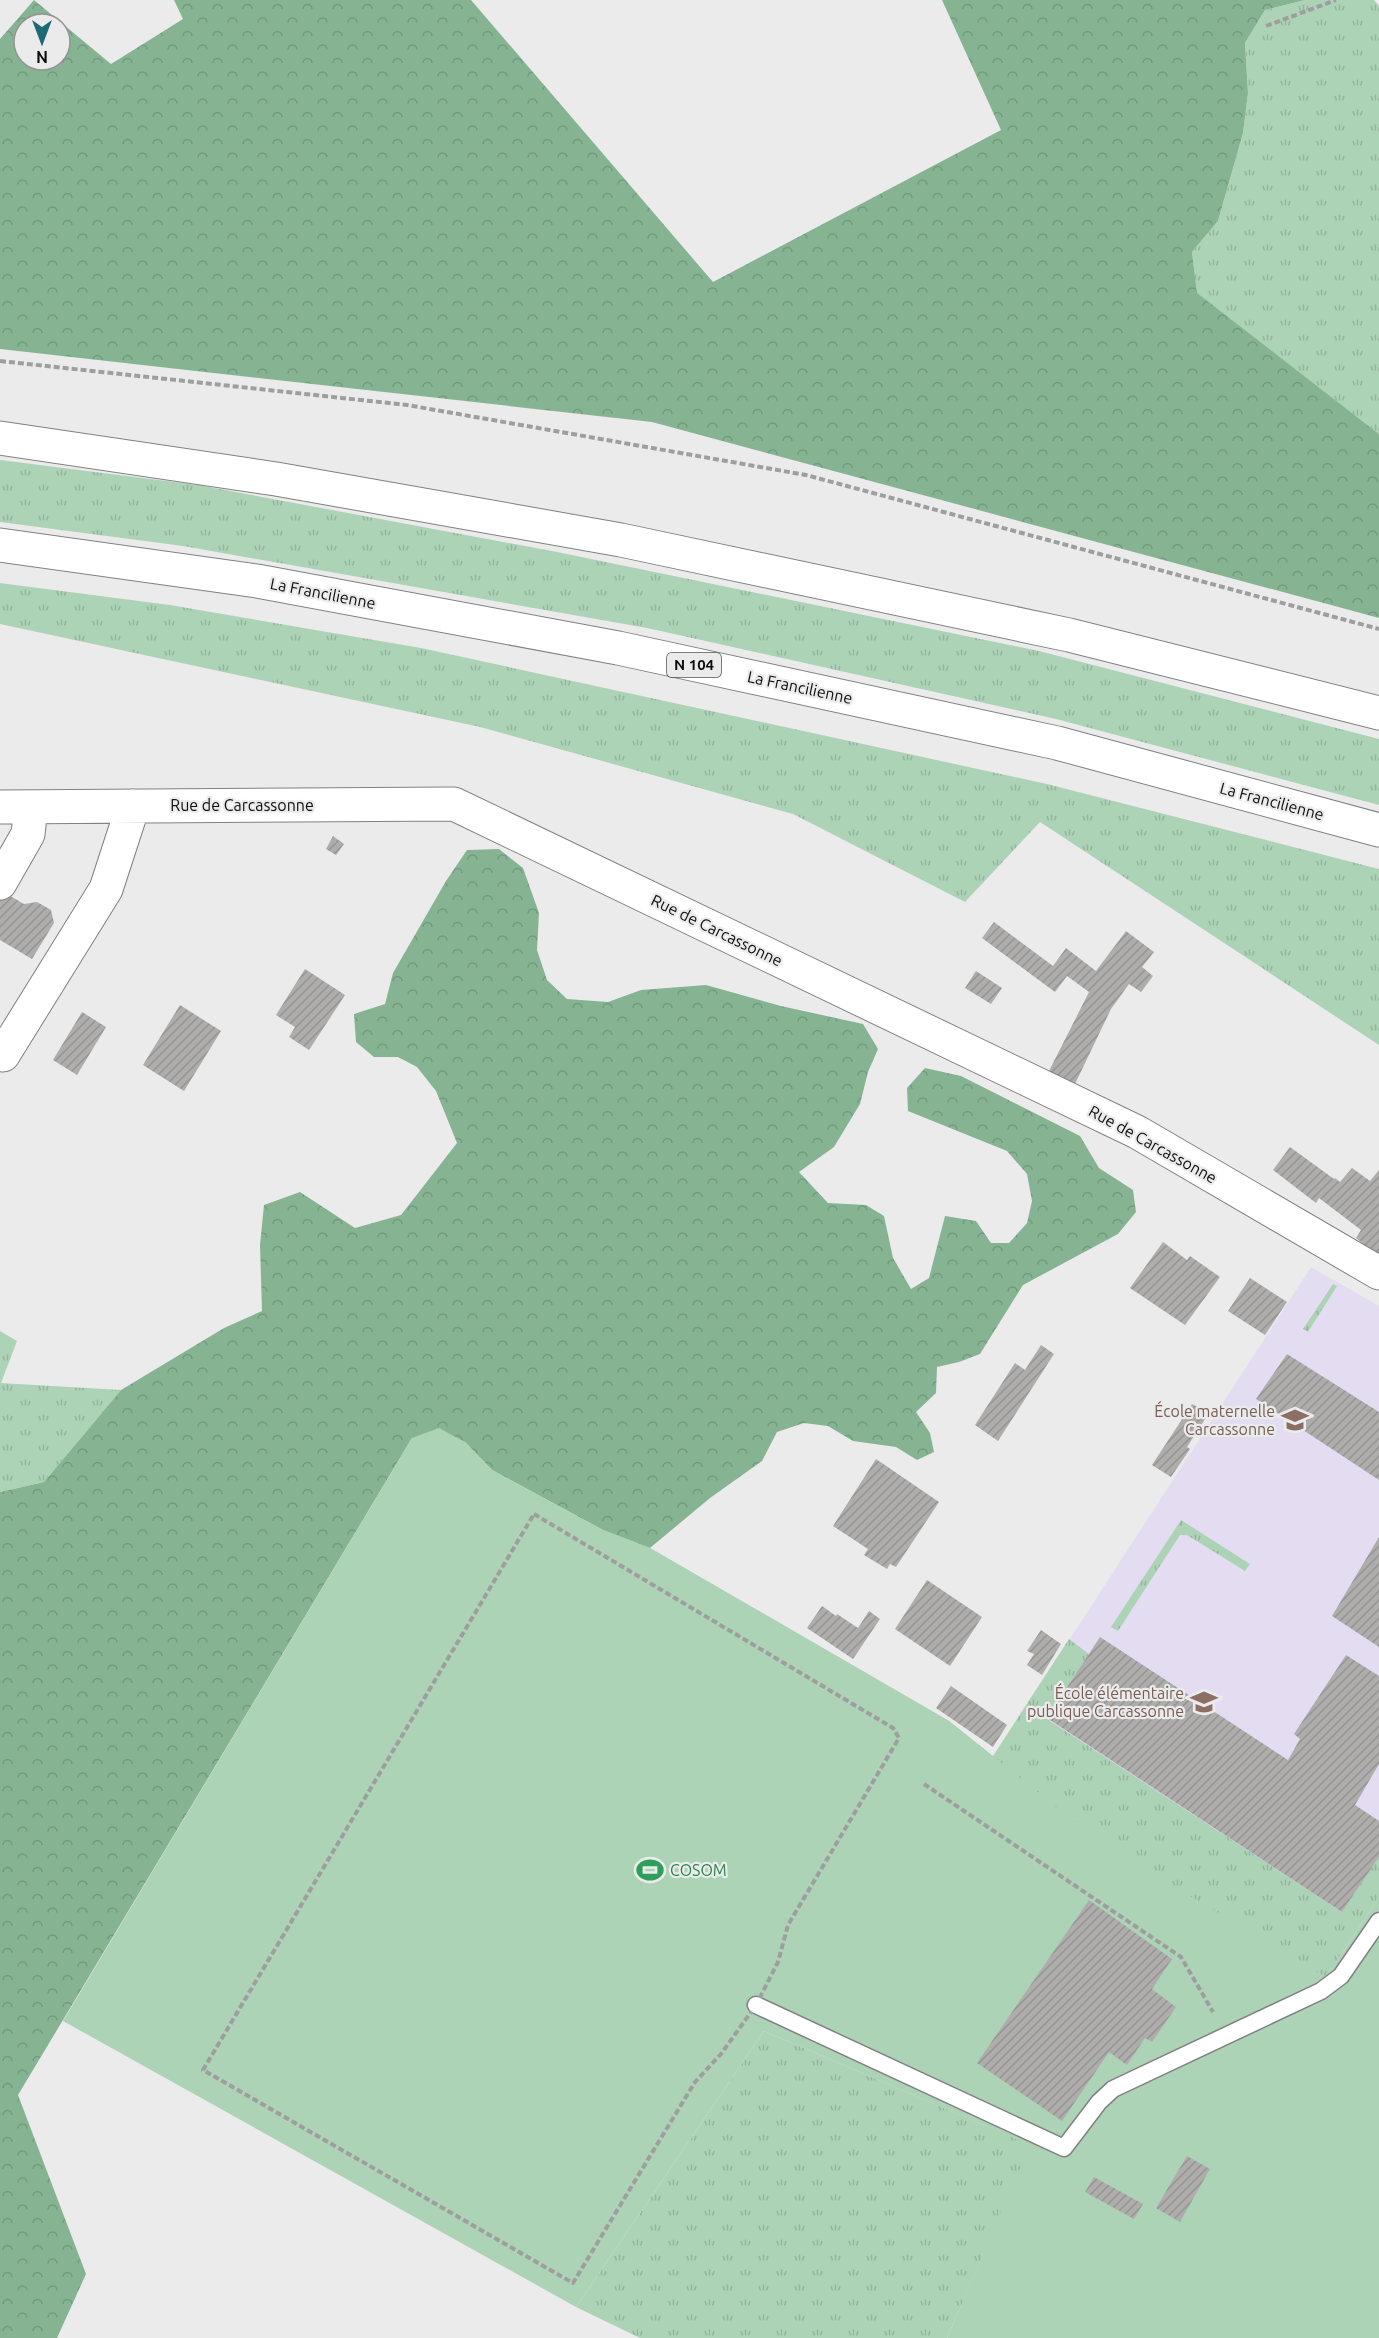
<svg xmlns="http://www.w3.org/2000/svg" width="1379" height="2338" font-family="Ubuntu,sans-serif">
  <style>
    .education { fill: #e4ddf2 }
    .grass { fill: url(#grass-tufts) }
    .forest { fill: url(#forest-crowns); fill-rule: evenodd }
    .pitch { fill: #add3b7 }
    .building { fill: url(#building-hatch) }
    .lines { fill: none; stroke-linecap: round; stroke-linejoin: round }
    .service-casing { stroke: #808181; stroke-width: 19 }
    .minor-casing { stroke: #808181; stroke-width: 35 }
    .trunk-casing { stroke: #808181; stroke-width: 35 }
    .path { stroke: #9e9e9f; stroke-width: 4; stroke-dasharray: 6 3; stroke-linecap: butt }
    .service { stroke: #fff; stroke-width: 16 }
    .minor { stroke: #fff; stroke-width: 33 }
    .trunk { stroke: #fff; stroke-width: 33 }
    .labels { text-anchor: middle; stroke-width: 4.5; stroke-linejoin: round; paint-order: stroke }
    .shield { fill: #ebebec; stroke: #505051; stroke-width: 1.5 }
    .shield-label { font-size: 15px; font-weight: bold; fill: #0e0e0e }
    .street-label { font-size: 16px; fill: #0e0e0e; stroke: #ebebec }
    .education-label { font-size: 16px; fill: #785e54; stroke: #ebebec; text-anchor: end }
    .leisure-label { font-size: 16px; fill: #27864d; stroke: #ebebec; text-anchor: start }
  </style>
  <defs>
    <pattern id="grass-tufts" width="24" height="20" patternUnits="userSpaceOnUse" patternTransform="scale(1.5)"><rect width="24" height="20" fill="#add3b7"/><path d="M3 7l-1-3M5 7V3M7 7l1-3M15 17l-1-3M17 17v-4M19 17l1-3" fill="none" stroke="#94b49c"/></pattern>
    <pattern id="forest-crowns" width="20" height="18" patternUnits="userSpaceOnUse" patternTransform="scale(1.5)"><rect width="20" height="18" fill="#86b493"/><path d="M2 6a3 3 0 1 1 6 0M12 15a3 3 0 1 1 6 0" fill="none" stroke="#729a7e"/></pattern>
    <pattern id="building-hatch" width="6" height="6" patternUnits="userSpaceOnUse" patternTransform="scale(1.5)"><rect width="6" height="6" fill="#aeadac"/><path d="M-1 1l2-2M0 6l6-6M5 7l2-2" fill="none" stroke="#949493"/></pattern>
  </defs>
  <rect width="100%" height="100%" fill="#ebebec"/>
  <path class="education" d="M 1311,1267 L 1379,1306 L 1379,1897 L 1326,1977 L 994,1756 Z"/>
  <path class="grass" d="M 1305,0 L 1374,0 L 1379,6 L 1379,434 L 1197,294 L 1192,252 L 1218,221 L 1243,133 L 1248,93 L 1245,43 L 1265,10 Z
    M 0,460 L 198,485 L 557,552 L 1039,651 L 1379,739 L 1379,805 L 1056,719 L 647,628 L 183,546 L 0,522 Z
    M 0,583 L 170,605 L 421,648 L 1047,784 L 1379,869 L 1379,1045 L 1040,822 L 965,902 L 793,814 L 480,727 L 0,624 Z
    M 1333,1284 L 1337,1286 L 1308,1332 L 1303,1329 Z
    M 0,1331 L 17,1341 L 1,1383 L 121,1390 L 44,1482 L 0,1492 Z
    M 1181,1520 L 1250,1564 L 1245,1571 L 1187,1535 L 1180,1535 L 1118,1631 L 1111,1627 Z
    M 603,1530 L 650,1548 L 949,1721 L 993,1756 L 1069,1639 L 1089,1654 L 1047,1719 L 1342,1912 L 1379,1857 L 1379,1897 L 1326,1977 L 63,2021 Z
    M 764,2031 L 1031,2145 L 947,2338 L 640,2338 L 576,2307 Z"/>
  <path class="forest" d="M 34,0 L 111,64 L 183,19 L 174,0 L 471,0 L 713,282 L 1001,130 L 942,0 L 1305,0 L 1265,10 L 1245,43 L 1248,93 L 1243,133 L 1218,221 L 1192,252 L 1197,293 L 1379,434 L 1379,618 L 652,422 L 0,349 L 0,39 ZM 24,24 L 60,24 L 60,60 L 24,60 Z
    M 499,849 L 523,868 L 539,913 L 537,950 L 547,980 L 567,999 L 608,1002 L 641,990 L 706,985 L 781,1006 L 863,1024 L 878,1049 L 868,1072 L 860,1104 L 834,1147 L 799,1172 L 828,1203 L 866,1205 L 884,1216 L 893,1258 L 911,1289 L 929,1278 L 945,1216 L 976,1221 L 991,1243 L 1009,1243 L 1027,1223 L 1032,1201 L 1027,1174 L 1007,1151 L 908,1111 L 907,1088 L 925,1068 L 961,1076 L 1080,1136 L 1099,1168 L 1133,1190 L 1136,1212 L 1118,1234 L 1023,1285 L 980,1354 L 959,1362 L 937,1367 L 936,1393 L 916,1412 L 930,1433 L 934,1452 L 917,1460 L 896,1447 L 853,1441 L 828,1426 L 804,1423 L 777,1432 L 762,1461 L 710,1498 L 650,1548 L 603,1530 L 492,1470 L 465,1442 L 412,1438 L 18,2095 L 86,2274 L 57,2338 L 0,2338 L 0,1492 L 44,1482 L 121,1390 L 224,1328 L 262,1311 L 260,1245 L 264,1205 L 300,1192 L 355,1228 L 401,1215 L 457,1143 L 436,1091 L 417,1067 L 398,1057 L 374,1057 L 356,1042 L 354,1014 L 385,1004 L 393,973 L 446,881 L 467,850 Z"/>
  <path class="pitch" d="M 439,1428 L 465,1442 L 492,1470 L 603,1530 L 650,1548 L 949,1721 L 1101,1843 L 1326,1977 L 1379,1897 L 1379,2338 L 947,2338 L 1030,2145 L 764,2031 L 576,2307 L 63,2021 L 412,1438 Z"/>
  <path class="building" d="M 333,836 L 344,844 L 336,855 L 326,849 Z
    M 0,890 L 24,904 L 37,902 L 51,910 L 54,923 L 32,959 L 0,940 Z
    M 994,922 L 1053,966 L 1066,948 L 1096,971 L 1126,931 L 1154,952 L 1142,967 L 1153,976 L 1141,992 L 1129,984 L 1111,1009 L 1074,1086 L 1048,1073 L 1089,992 L 1067,976 L 1055,992 L 982,938 Z
    M 305,969 L 345,995 L 309,1050 L 289,1037 L 295,1027 L 276,1015 Z
    M 976,971 L 1002,988 L 991,1004 L 965,988 Z
    M 180,1005 L 221,1031 L 184,1091 L 143,1065 Z
    M 82,1012 L 106,1027 L 77,1075 L 53,1060 Z
    M 1290,1147 L 1334,1179 L 1335,1178 L 1340,1182 L 1352,1168 L 1370,1181 L 1379,1170 L 1379,1256 L 1356,1238 L 1361,1230 L 1319,1198 L 1316,1203 L 1273,1170 Z
    M 1163,1242 L 1187,1260 L 1190,1256 L 1220,1277 L 1185,1325 L 1130,1288 Z
    M 1250,1278 L 1287,1302 L 1265,1335 L 1228,1311 Z
    M 1041,1345 L 1054,1354 L 998,1441 L 975,1425 L 1015,1363 L 1025,1370 Z
    M 1287,1354 L 1379,1412 L 1379,1480 L 1256,1399 Z
    M 1192,1404 L 1209,1413 L 1187,1447 L 1190,1449 L 1171,1477 L 1152,1465 Z
    M 876,1459 L 939,1502 L 896,1567 L 890,1564 L 887,1569 L 864,1555 L 868,1549 L 833,1526 Z
    M 1379,1537 L 1379,1647 L 1332,1616 Z
    M 927,1580 L 982,1617 L 950,1666 L 895,1629 Z
    M 822,1606 L 836,1616 L 837,1614 L 858,1628 L 869,1611 L 880,1619 L 853,1659 L 807,1628 Z
    M 1041,1630 L 1061,1644 L 1042,1675 L 1027,1665 L 1034,1654 L 1027,1651 Z
    M 1100,1637 L 1288,1760 L 1300,1739 L 1294,1734 L 1346,1655 L 1379,1676 L 1379,1764 L 1355,1805 L 1379,1821 L 1379,1857 L 1342,1912 L 1047,1718 Z
    M 951,1686 L 1007,1725 L 993,1747 L 936,1708 Z
    M 1089,1900 L 1172,1959 L 1152,1989 L 1176,2007 L 1152,2042 L 1145,2038 L 1127,2065 L 1109,2052 L 1062,2121 L 977,2063 Z
    M 1187,2156 L 1210,2169 L 1180,2222 L 1156,2208 Z
    M 1094,2177 L 1143,2204 L 1134,2219 L 1085,2192 Z"/>
  <g class="lines">
    <defs>
      <path id="service" d="M 756,2005 L 1064,2148 L 1099,2102 L 1113,2089 L 1321,1991 L 1341,1976 L 1379,1921"/>
      <path id="minor" d="M 0,807 L 454,804 L 1137,1132 L 1379,1273
        M 0,883 L 28,834 L 31,807
        M 3,1055 L 106,889 L 133,806"/>
      <path id="trunk" d="M 0,438 L 276,479 L 621,540 L 1069,635 L 1379,713
        M 0,545 L 257,581 L 618,648 L 1057,743 L 1379,830"/>
    </defs>
    <use href="#service" class="service-casing"/>
    <use href="#minor" class="minor-casing"/>
    <use href="#trunk" class="trunk-casing"/>
    <path class="path" d="M 1266,26 L 1336,0
      M 0,361 L 407,405 L 806,475 L 1379,629
      M 534,1514 L 893,1728 L 899,1738 L 788,1925 L 778,1962 L 756,2005 L 721,2054 L 695,2082 L 573,2283 L 203,2070 Z
      M 924,1784 L 1181,1957 L 1213,2012"/>
    <use href="#service" class="service"/>
    <use href="#minor" class="minor"/>
    <use href="#trunk" class="trunk"/>
  </g>
  <defs>
    <symbol id="school-bare" viewBox="-9 -9 18 18"><path d="M0-5L7-2L0 1L-7-2ZM-4 1L0 2.5L4 1V4Q0 6-4 4Z" fill="#8d6e63" stroke="#ebebec" stroke-width="2.5" paint-order="stroke"/></symbol>
    <symbol id="stadium-bare" viewBox="-9 -9 18 18"><path d="M0-5a6.5 5 0 1 0 0 10a6.5 5 0 1 0 0-10ZM-3.5-1.8h7v3.6h-7Z" fill="#2e9e5b" stroke="#ebebec" stroke-width="2.5" paint-order="stroke"/></symbol>
  </defs>
  <g fill-rule="evenodd">
    <use href="#school-bare" x="1276" y="1401" width="38" height="38"/>
    <use href="#school-bare" x="1185" y="1683" width="38" height="38"/>
    <use href="#stadium-bare" x="631" y="1851" width="38" height="38"/>
  </g>
  <g class="labels">
    <rect class="shield" x="667" y="653" width="54" height="24" rx="4.5"/>
    <g class="shield-label">
      <text x="694" y="670">N 104</text>
    </g>
    <g class="street-label">
      <text transform="translate(323 593) rotate(11)" y="6">La Francilienne</text>
      <text transform="translate(800 687) rotate(12)" y="6">La Francilienne</text>
      <text transform="translate(1272 801) rotate(15)" y="6">La Francilienne</text>
      <text x="242" y="811">Rue de Carcassonne</text>
      <text transform="translate(717 930) rotate(26)" y="6">Rue de Carcassonne</text>
      <text transform="translate(1153 1144) rotate(29)" y="6">Rue de Carcassonne</text>
    </g>
    <g class="education-label">
      <text x="1275" y="1417">École maternelle<tspan x="1275" dy="18">Carcassonne</tspan></text>
      <text x="1184" y="1699">École élémentaire<tspan x="1184" dy="18">publique Carcassonne</tspan></text>
    </g>
    <g class="leisure-label">
      <text x="670" y="1876">COSOM</text>
    </g>
  </g>
  <g transform="translate(42 42) rotate(180)"><circle r="28" fill="#ebebec" stroke="#939393" stroke-width="1.5"/>
  <path d="M0-4.5L10 22L0 15L-10 22Z" fill="#1e6973"/>
  <text y="-9" font-size="16" font-weight="bold" text-anchor="middle" fill="#0e0e0e">N</text>
  </g>
</svg>
